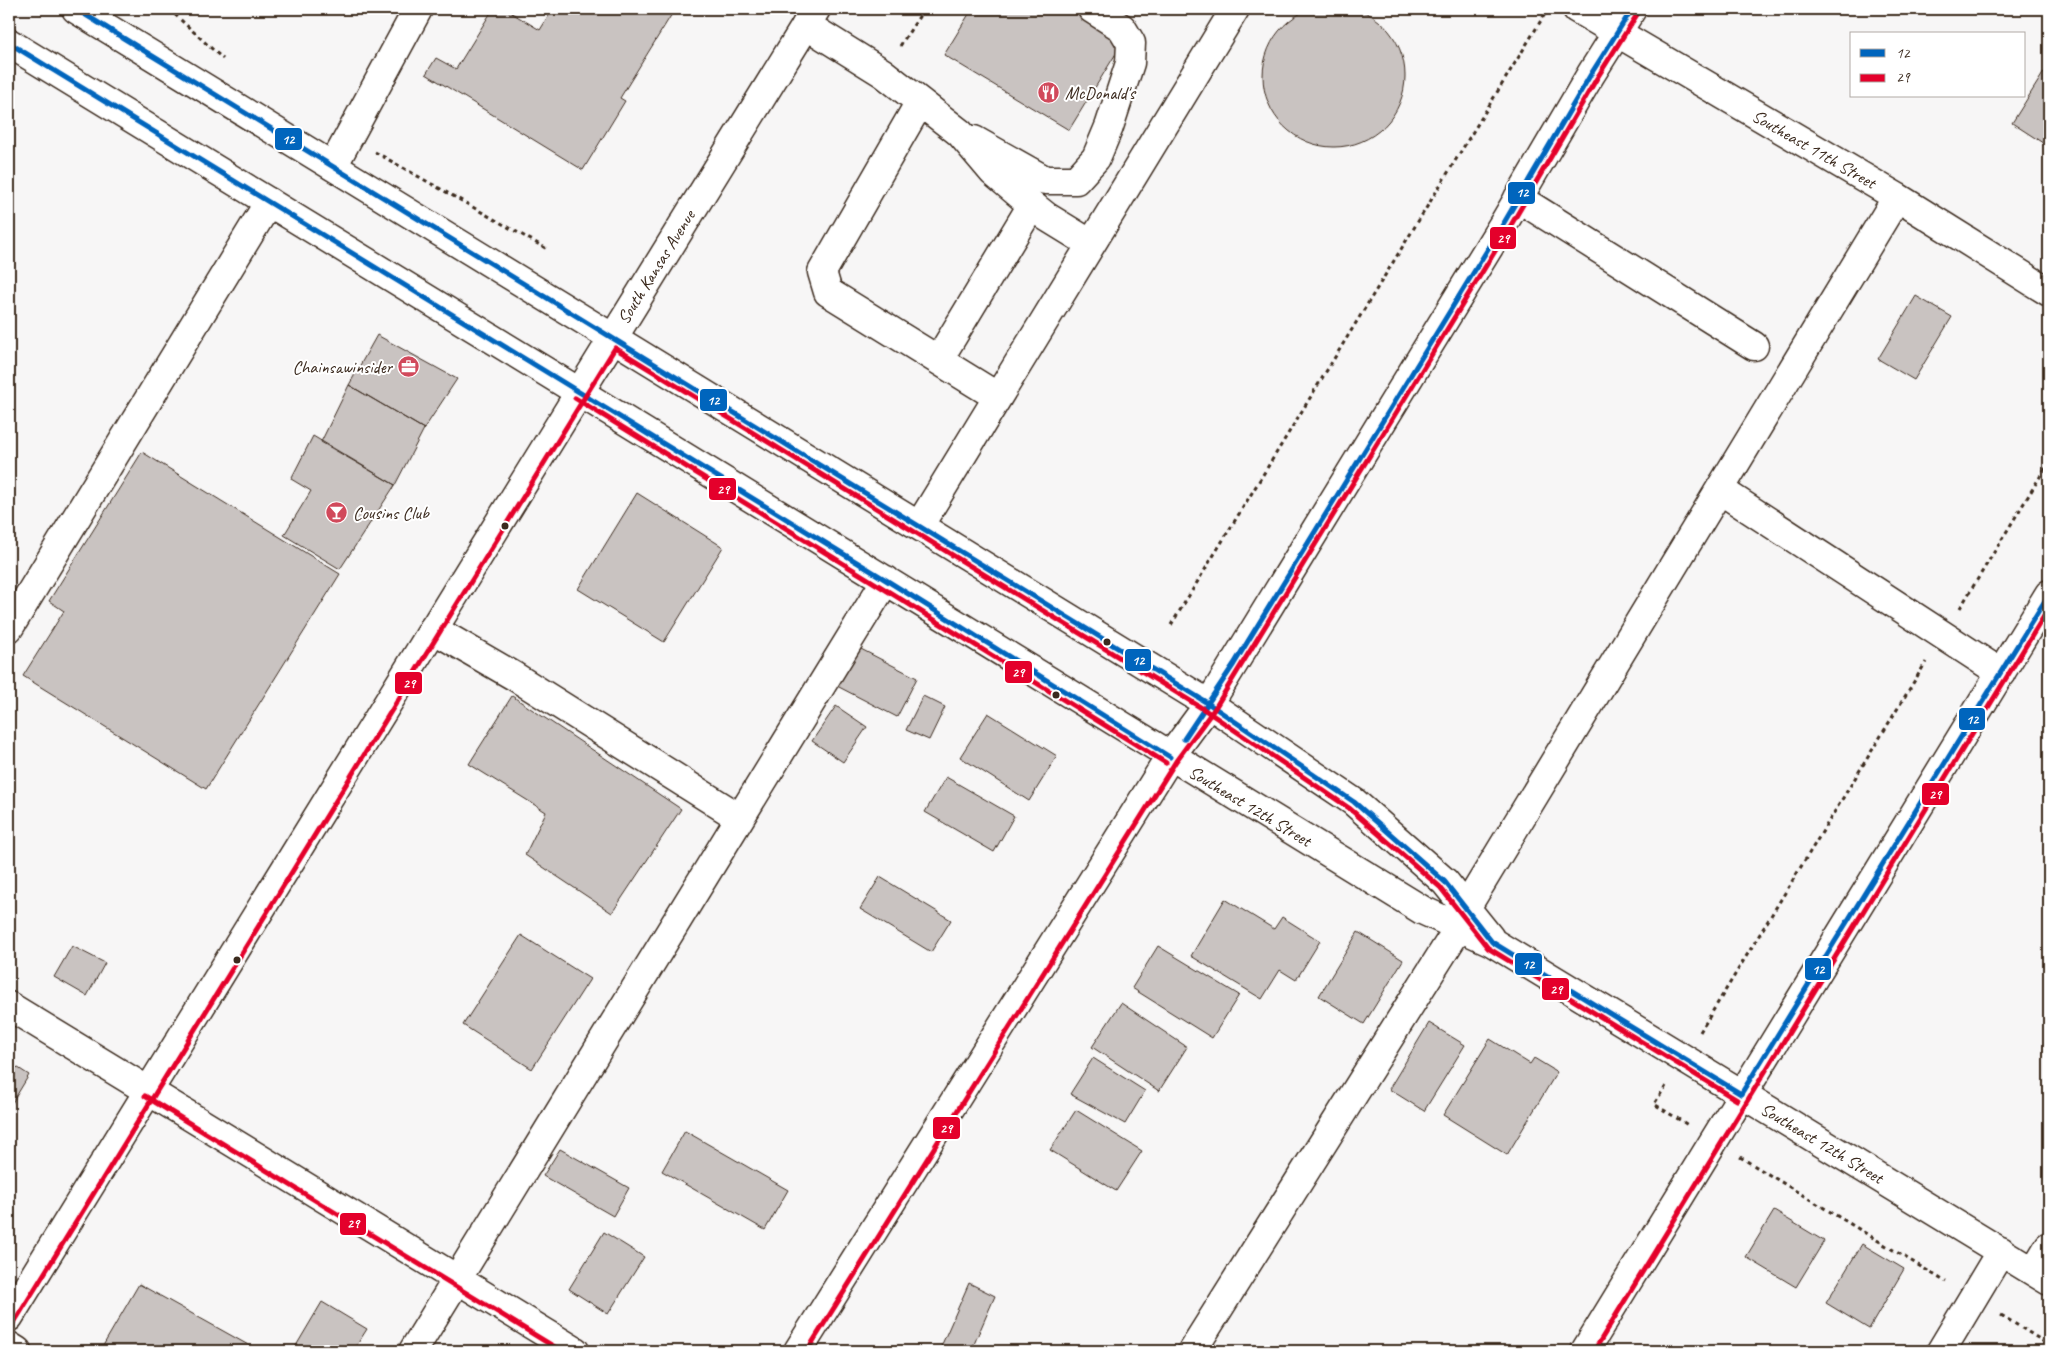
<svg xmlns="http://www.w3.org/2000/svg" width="2058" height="1360" font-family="Caveat,sans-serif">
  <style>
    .building { fill: #c9c3c1; stroke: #3b2a1e }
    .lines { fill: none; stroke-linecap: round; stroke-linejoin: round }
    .minor-casing { stroke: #3b2a1e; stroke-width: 31 }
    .major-casing { stroke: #3b2a1e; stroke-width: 31 }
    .path { stroke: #3b2a1e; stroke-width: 3; stroke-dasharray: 4 4; stroke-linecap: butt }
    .minor { stroke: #fff; stroke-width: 28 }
    .major { stroke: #fff; stroke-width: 28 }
    .bus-1-casing { stroke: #fff; stroke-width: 9 }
    .bus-2-casing { stroke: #fff; stroke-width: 9 }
    .bus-1 { stroke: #0065bd; stroke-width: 5 }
    .bus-2 { stroke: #e4002b; stroke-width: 5 }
    .bus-dot { fill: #3b2a1e; stroke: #fff; stroke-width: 2 }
    .labels { text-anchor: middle; stroke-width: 4; stroke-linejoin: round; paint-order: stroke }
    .poi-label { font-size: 18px; fill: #3b2a1e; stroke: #fff; text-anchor: start }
    .street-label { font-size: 18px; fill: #3b2a1e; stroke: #fff }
    .line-badge { stroke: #fff; stroke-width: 2 }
    .badge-label { font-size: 14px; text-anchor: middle; font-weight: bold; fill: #fff }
  </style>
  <rect width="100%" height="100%" fill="#f7f6f6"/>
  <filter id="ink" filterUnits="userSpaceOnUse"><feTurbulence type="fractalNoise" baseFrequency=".02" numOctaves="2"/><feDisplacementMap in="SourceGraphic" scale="10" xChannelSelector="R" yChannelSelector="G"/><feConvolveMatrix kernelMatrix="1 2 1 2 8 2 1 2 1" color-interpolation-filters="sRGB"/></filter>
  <g filter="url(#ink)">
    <path class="building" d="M1263 76a71 71 0 1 1 142 0a71 71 0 1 1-142 0Z
      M 493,9 L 505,9 L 540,30 L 553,9 L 675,9 L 620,98 L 625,101 L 583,170 L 426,74 L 436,58 L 456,69 Z
      M 972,9 L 1079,9 L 1076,14 L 1123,42 L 1069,130 L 944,55 Z
      M 2044,72 L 2049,75 L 2049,147 L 2012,123 Z
      M 1916,296 L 1952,317 L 1914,380 L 1878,359 Z
      M 377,335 L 457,379 L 424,429 L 349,385 Z
      M 349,385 L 424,429 L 395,485 L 321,442 Z
      M 313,436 L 395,485 L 340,569 L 284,535 L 311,491 L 291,479 Z
      M 142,452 L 340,574 L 206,789 L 23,676 L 64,611 L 49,601 Z
      M 637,493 L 723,547 L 664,642 L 578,589 Z
      M 857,647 L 917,678 L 897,717 L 837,686 Z
      M 512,696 L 681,809 L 612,913 L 525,855 L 546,812 L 469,764 Z
      M 923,696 L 945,707 L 929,740 L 906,730 Z
      M 836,706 L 867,727 L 843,762 L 812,741 Z
      M 988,713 L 1057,756 L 1029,801 L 960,757 Z
      M 946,777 L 1014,816 L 994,852 L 925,812 Z
      M 880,877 L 951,920 L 931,952 L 860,909 Z
      M 1225,899 L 1274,929 L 1282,917 L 1320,941 L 1296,980 L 1280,970 L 1262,999 L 1191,956 Z
      M 1358,932 L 1403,960 L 1364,1024 L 1319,996 Z
      M 521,935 L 590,979 L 532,1069 L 463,1025 Z
      M 72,946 L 105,963 L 87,996 L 54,977 Z
      M 1158,946 L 1239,995 L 1212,1038 L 1132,988 Z
      M 1121,1003 L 1187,1047 L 1159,1091 L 1092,1047 Z
      M 1429,1023 L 1465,1045 L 1424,1111 L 1389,1089 Z
      M 1490,1039 L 1530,1064 L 1534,1058 L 1557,1072 L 1507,1155 L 1443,1115 Z
      M 1093,1058 L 1145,1091 L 1125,1124 L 1070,1094 Z
      M 9,1062 L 29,1075 L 9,1108 Z
      M 1076,1110 L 1142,1151 L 1116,1191 L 1050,1150 Z
      M 685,1131 L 788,1190 L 765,1230 L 662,1171 Z
      M 560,1149 L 629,1188 L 613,1216 L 543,1176 Z
      M 1774,1211 L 1824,1241 L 1796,1287 L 1746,1257 Z
      M 604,1232 L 644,1257 L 608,1314 L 569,1289 Z
      M 1862,1244 L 1904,1269 L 1869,1329 L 1826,1303 Z
      M 969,1283 L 995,1296 L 971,1351 L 939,1351 Z
      M 139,1284 L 259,1351 L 100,1351 Z
      M 322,1302 L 367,1329 L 353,1351 L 293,1351 Z"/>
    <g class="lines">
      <defs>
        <path id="minor" d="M 1577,9 L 1897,197 L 2049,292
          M 806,25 L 883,73 L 960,133 L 993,172 L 1032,205 L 1047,217 L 1091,244
          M 920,102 L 822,272 L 828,292 L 998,397
          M 974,140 L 1045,180 L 1076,180 L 1096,158 L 1109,127 L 1130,63 L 1131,43 L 1122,28 L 1092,9
          M 333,166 L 418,9
          M 1518,198 L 1754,346
          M 613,338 L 1209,704 L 1354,802 L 1445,882 L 1490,938
          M 939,359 L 1032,205
          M 579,392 L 1422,910 L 1492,942 L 2049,1281
          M 1720,490 L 2001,673
          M 919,526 L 1235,9
          M 9,628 L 269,202
          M 433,629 L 514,676 L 740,818
          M 1466,908 L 1897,197
          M 9,1006 L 575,1351
          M 2034,1271 L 2049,1246
          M 9,1346 L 17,1351
          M 413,1351 L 886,580
          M 798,1351 L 1170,757 L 1209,704 L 1505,221 L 1591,74 L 1632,9
          M 1192,1351 L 1459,927
          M 1585,1351 L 2049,594
          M 1941,1351 L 2001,1251"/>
        <path id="major" d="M 76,9 L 613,338
          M 9,43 L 579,392
          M 9,1317 L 816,9"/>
      </defs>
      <use href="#minor" class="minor-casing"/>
      <use href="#major" class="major-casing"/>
      <path class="path" d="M 169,9 L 223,59
        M 900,46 L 924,9
        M 375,152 L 547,249
        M 1960,608 L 2049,462
        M 1171,625 L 1545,14
        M 1700,1032 L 1926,662
        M 1666,1086 L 1654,1104 L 1688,1125
        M 1740,1157 L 1946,1282
        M 2001,1315 L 2049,1345"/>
      <use href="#minor" class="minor"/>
      <use href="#major" class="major"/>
      <defs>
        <path id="bus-1" d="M 76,9 L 1209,704 L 1354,802 L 1445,882 L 1492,942 L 1741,1094
          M 9,43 L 886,580 L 1170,757
          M 1184,739 L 1234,664 L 1505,221 L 1591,74 L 1632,9
          M 1741,1094 L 2049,594"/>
        <path id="bus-2" d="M 575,398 L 1166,763
          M 145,1096 L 561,1351
          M 15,1321 L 615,348 L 1205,710 L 1349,808 L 1440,887 L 1488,948 L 1737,1100
          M 807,1351 L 1176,761 L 1215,708 L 1511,225 L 1597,78 L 1638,13
          M 1594,1351 L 2049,608"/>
      </defs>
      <use href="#bus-1" class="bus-1-casing"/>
      <use href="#bus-2" class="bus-2-casing"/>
      <use href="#bus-1" class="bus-1"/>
      <use href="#bus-2" class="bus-2"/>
    </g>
  </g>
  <defs>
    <symbol id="restaurant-disc" viewBox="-11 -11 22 22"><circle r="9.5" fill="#d1495b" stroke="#fff"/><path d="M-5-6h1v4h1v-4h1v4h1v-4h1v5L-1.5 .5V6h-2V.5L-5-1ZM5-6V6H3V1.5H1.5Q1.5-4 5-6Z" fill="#fff"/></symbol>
    <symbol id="office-disc" viewBox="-11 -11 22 22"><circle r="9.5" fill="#d1495b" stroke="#fff"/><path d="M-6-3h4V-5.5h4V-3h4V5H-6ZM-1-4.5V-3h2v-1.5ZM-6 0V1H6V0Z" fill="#fff"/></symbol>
    <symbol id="bar-disc" viewBox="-11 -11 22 22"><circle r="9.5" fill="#d1495b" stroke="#fff"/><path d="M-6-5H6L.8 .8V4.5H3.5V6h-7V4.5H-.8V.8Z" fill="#fff"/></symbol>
  </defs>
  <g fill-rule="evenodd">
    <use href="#restaurant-disc" x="1036" y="80" width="25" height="25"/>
    <use href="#office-disc" x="396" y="354" width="25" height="25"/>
    <use href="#bar-disc" x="324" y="500" width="25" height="25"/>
  </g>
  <g class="bus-dot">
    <circle cx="505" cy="526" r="4.5"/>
    <circle cx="1107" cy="642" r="4.5"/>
    <circle cx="1056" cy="695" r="4.5"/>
    <circle cx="237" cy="960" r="4.5"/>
  </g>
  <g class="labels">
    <g class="poi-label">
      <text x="1065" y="99">McDonald's</text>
      <text x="392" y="373" text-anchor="end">Chainsawinsider</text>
      <text x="353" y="519">Cousins Club</text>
    </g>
    <g class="street-label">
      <text transform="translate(1814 149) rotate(30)" y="6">Southeast 11th Street</text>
      <text transform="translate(656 267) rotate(-58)" y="6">South Kansas Avenue</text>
      <text transform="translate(1250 806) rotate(31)" y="6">Southeast 12th Street</text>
      <text transform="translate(1822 1143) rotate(31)" y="6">Southeast 12th Street</text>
    </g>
  </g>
  <g class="line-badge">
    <rect x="274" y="127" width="29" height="24" rx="5" fill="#0065bd"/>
    <rect x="1507" y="181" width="29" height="24" rx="5" fill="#0065bd"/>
    <rect x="1489" y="226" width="28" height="24" rx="5" fill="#e4002b"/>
    <rect x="699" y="388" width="29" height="24" rx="5" fill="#0065bd"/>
    <rect x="708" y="477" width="29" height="24" rx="5" fill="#e4002b"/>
    <rect x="1124" y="648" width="28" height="24" rx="5" fill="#0065bd"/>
    <rect x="1004" y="660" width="29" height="24" rx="5" fill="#e4002b"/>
    <rect x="394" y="671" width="29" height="24" rx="5" fill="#e4002b"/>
    <rect x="1958" y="707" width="28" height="24" rx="5" fill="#0065bd"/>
    <rect x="1921" y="782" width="29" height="24" rx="5" fill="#e4002b"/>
    <rect x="1514" y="952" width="29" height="24" rx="5" fill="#0065bd"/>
    <rect x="1804" y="957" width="28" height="24" rx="5" fill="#0065bd"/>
    <rect x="1541" y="977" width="29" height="24" rx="5" fill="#e4002b"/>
    <rect x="932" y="1116" width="29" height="24" rx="5" fill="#e4002b"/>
    <rect x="339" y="1212" width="28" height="24" rx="5" fill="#e4002b"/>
  </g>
  <g class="badge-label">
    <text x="288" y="144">12</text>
    <text x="1522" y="197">12</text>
    <text x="1503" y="243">29</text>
    <text x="713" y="405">12</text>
    <text x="723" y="494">29</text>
    <text x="1138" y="665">12</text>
    <text x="1018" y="677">29</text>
    <text x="409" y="688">29</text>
    <text x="1972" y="724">12</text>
    <text x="1935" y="799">29</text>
    <text x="1528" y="969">12</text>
    <text x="1818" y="974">12</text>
    <text x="1556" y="994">29</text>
    <text x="946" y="1133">29</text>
    <text x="353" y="1228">29</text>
  </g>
  <rect width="2058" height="1360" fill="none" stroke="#fff" stroke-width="30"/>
  <rect x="15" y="15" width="2028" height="1330" fill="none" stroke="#3b2a1e" stroke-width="2" filter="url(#ink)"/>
  <rect x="1850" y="32" width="175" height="65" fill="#ffffff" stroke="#b1aaa5"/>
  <rect x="1860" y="49" width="25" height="8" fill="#0065bd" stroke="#b1aaa5"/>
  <text x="1896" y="58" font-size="15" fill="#3b2a1e">12</text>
  <rect x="1860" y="74" width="25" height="8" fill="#e4002b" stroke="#b1aaa5"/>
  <text x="1896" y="82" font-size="15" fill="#3b2a1e">29</text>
</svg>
